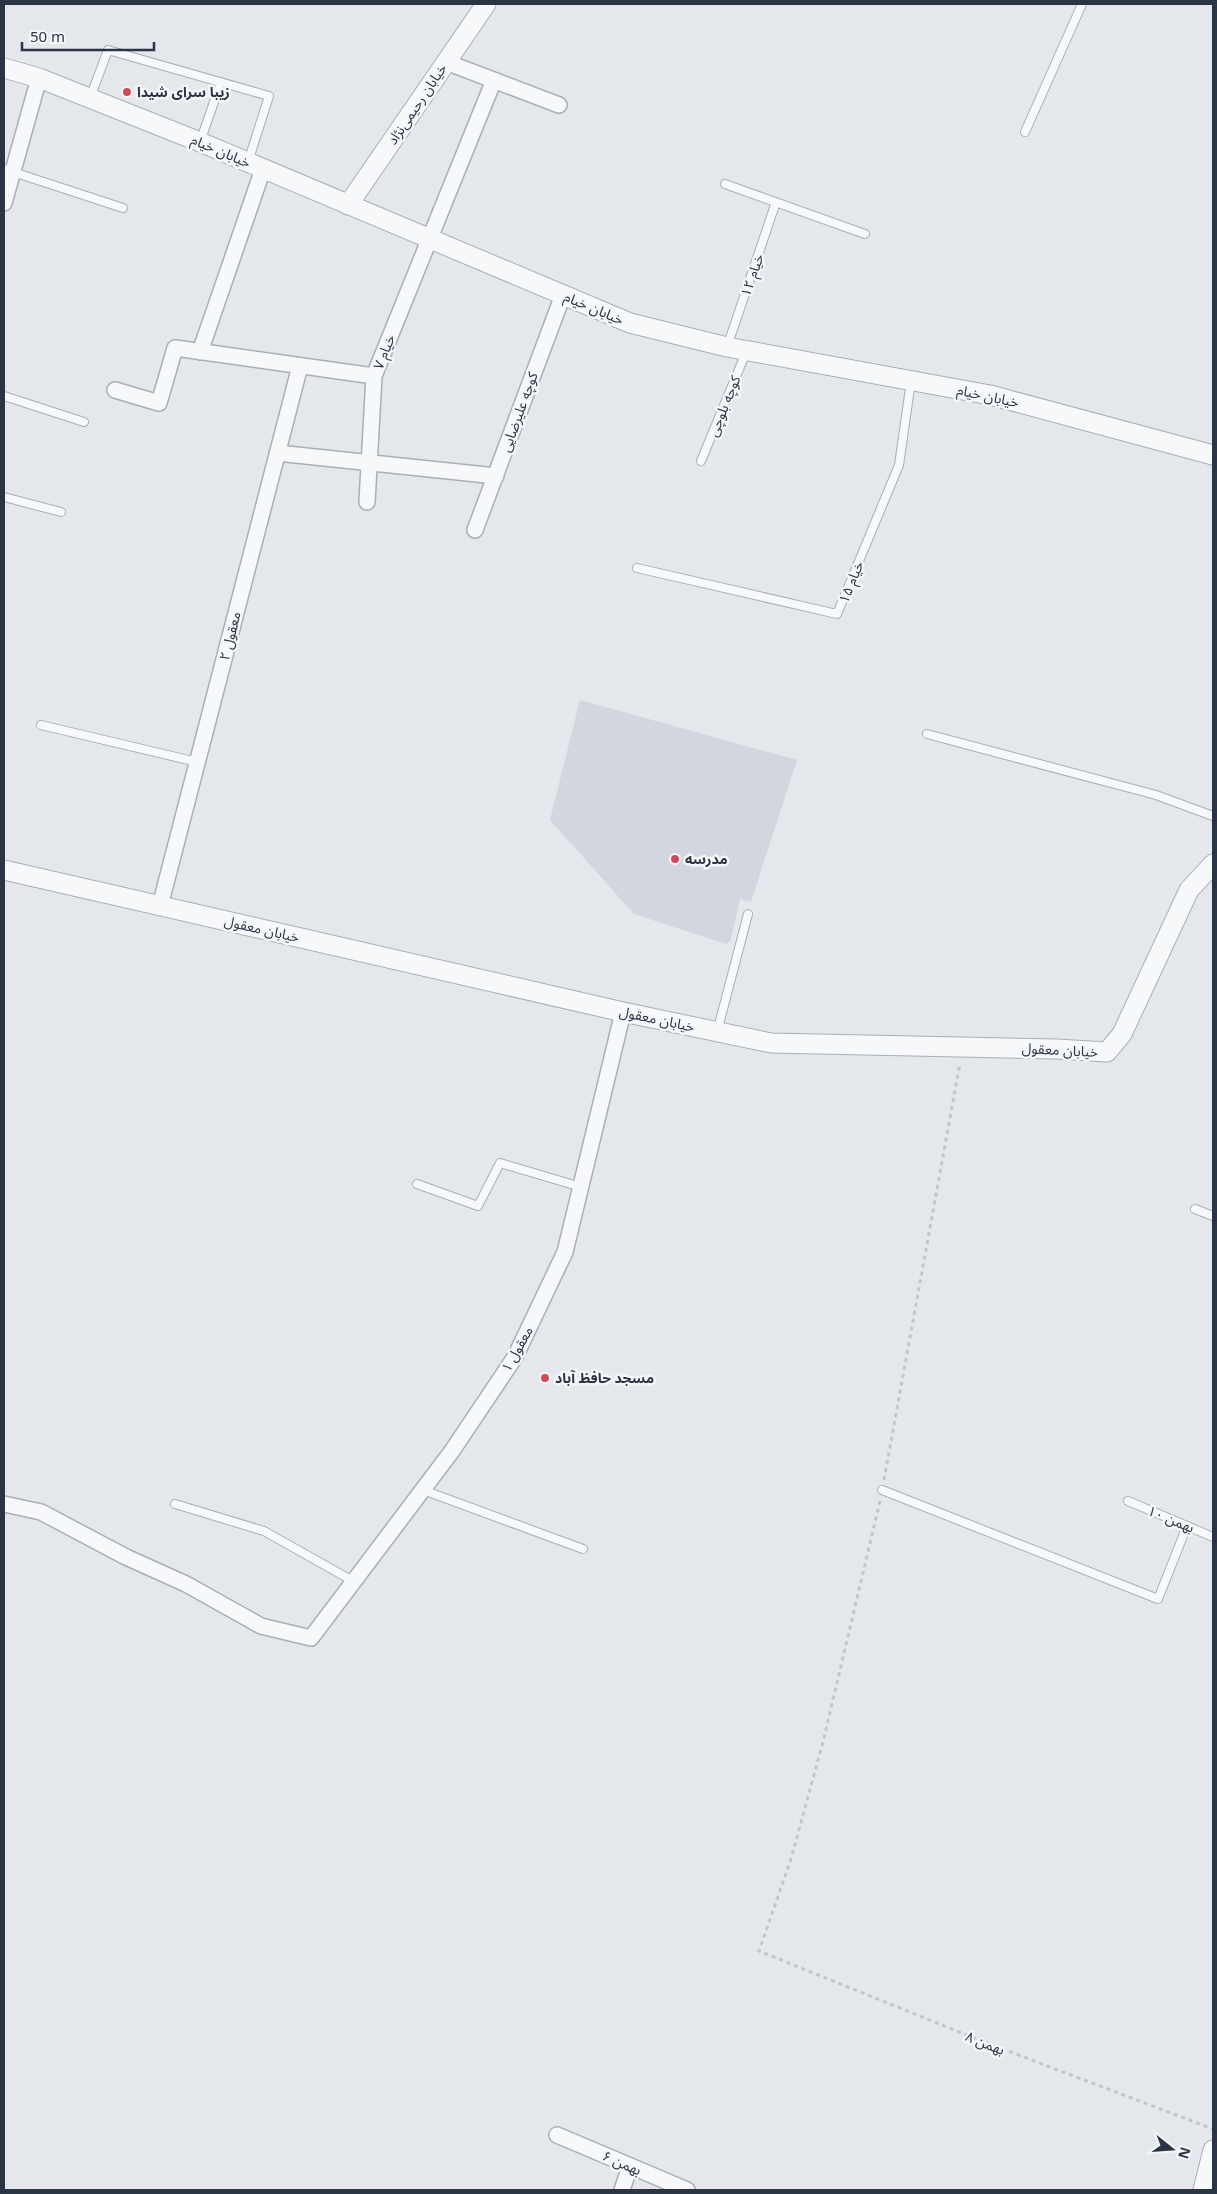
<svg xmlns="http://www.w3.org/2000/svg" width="1217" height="2194" font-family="'Noto Sans','Noto Sans Arabic',sans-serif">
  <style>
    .built { fill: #d2d6de }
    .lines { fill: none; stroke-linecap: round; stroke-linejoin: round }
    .service-casing { stroke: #a9aeb7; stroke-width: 10 }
    .minor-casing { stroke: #a9aeb7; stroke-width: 18 }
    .tertiary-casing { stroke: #a9aeb7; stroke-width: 21 }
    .path { stroke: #c2c5cb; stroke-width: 3; stroke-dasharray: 4 4; stroke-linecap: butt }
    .service { stroke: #f7f8fa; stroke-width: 8 }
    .minor { stroke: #f7f8fa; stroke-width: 15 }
    .tertiary { stroke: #f7f8fa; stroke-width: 19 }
    .poi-dot { fill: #d1495b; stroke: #f4f6f9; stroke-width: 2 }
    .labels { text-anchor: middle; stroke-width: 5; stroke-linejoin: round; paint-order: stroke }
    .poi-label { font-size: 14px; font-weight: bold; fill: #2b3445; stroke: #f4f6f9; text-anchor: start }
    .street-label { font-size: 14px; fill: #2b3445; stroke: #f4f6f9 }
  </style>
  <rect width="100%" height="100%" fill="#e4e7ec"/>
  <path class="built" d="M 580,700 L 797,760 L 751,902 L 740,899 L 731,940 L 726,944 L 634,914 L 550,820 Z"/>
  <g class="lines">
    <defs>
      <path id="service" d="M 90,98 L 108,50 L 269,96 L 248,162
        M 1025,132 L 1082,4
        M 200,142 L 221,82
        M 4,169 L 123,208
        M 725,184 L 865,234
        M 727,347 L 776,202
        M 4,396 L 84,422
        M 701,461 L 747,350
        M 4,497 L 61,512
        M 637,568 L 837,614 L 899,465 L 911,381
        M 41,725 L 197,762
        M 927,734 L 1156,795 L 1213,816
        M 717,1032 L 748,914
        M 417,1184 L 478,1206 L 500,1163 L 581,1187
        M 1195,1209 L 1213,1216
        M 423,1490 L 583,1549
        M 882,1490 L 1158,1599 L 1187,1526
        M 1128,1501 L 1213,1537
        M 175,1504 L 264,1531 L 353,1581"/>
      <path id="minor" d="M 446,62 L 559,105
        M 4,203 L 39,78
        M 200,352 L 263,169
        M 115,390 L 159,403 L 175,348 L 374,376
        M 277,453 L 496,476
        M 367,502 L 374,376 L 494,80
        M 475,530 L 563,295
        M 160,906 L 300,366
        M 4,1504 L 41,1512 L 126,1557 L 186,1584 L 261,1626 L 311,1638 L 452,1451 L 515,1357 L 565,1252 L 623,1012
        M 557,2135 L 687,2190
        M 622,2190 L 630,2166"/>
      <path id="tertiary" d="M 4,68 L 39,78 L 200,142 L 630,323 L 727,347 L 990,395 L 1213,455
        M 348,205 L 486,4
        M 4,870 L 623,1012 L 771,1043 L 1057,1049 L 1107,1052 L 1122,1034 L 1189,890 L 1213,864
        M 1203,2190 L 1213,2150"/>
    </defs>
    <use href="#service" class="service-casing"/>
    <use href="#minor" class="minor-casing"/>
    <use href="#tertiary" class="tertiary-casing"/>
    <path class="path" d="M 884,1480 L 960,1063
      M 880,1501 L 823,1742 L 791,1859 L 759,1951 L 979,2040 L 1213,2129"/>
    <use href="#service" class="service"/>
    <use href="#minor" class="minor"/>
    <use href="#tertiary" class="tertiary"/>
  </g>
  <g class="poi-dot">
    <circle cx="127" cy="92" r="5"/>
    <circle cx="675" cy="859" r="5"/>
    <circle cx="545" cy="1378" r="5"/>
  </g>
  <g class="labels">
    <g class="poi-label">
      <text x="137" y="97">زیبا سرای شیدا</text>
      <text x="685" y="864">مدرسه</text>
      <text x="555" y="1383">مسجد حافظ آباد</text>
    </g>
    <g class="street-label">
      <text transform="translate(417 104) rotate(-56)" y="5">خیابان رحیمی‌نژاد</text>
      <text transform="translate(221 151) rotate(23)" y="5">خیابان خیام</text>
      <text transform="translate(752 275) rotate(-71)" y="5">خیام ۱۲</text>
      <text transform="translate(594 308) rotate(23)" y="5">خیابان خیام</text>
      <text transform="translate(384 352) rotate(-68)" y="5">خیام ۷</text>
      <text transform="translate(988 396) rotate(12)" y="5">خیابان خیام</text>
      <text transform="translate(724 406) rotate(-68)" y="5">کوچه بلوچی</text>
      <text transform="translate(519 412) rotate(-70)" y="5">کوچه علیرضایی</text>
      <text transform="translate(851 582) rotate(-68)" y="5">خیام ۱۵</text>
      <text transform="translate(230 636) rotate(-76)" y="5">معقول ۲</text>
      <text transform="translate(262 929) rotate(13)" y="5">خیابان معقول</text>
      <text transform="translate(657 1019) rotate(12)" y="5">خیابان معقول</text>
      <text transform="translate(1060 1050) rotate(3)" y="5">خیابان معقول</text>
      <text transform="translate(517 1349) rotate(-61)" y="5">معقول ۱</text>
      <text transform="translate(1171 1519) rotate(22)" y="5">بهمن ۱۰</text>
      <text transform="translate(985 2043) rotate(21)" y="5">بهمن ۸</text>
      <text transform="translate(622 2163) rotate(23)" y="5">بهمن ۶</text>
    </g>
  </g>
  <rect width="1217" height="2194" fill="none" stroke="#2b3445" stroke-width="10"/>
  <g transform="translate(1172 2149) rotate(107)" stroke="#f4f6f9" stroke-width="4" paint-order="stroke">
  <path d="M0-4L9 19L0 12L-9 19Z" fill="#2b3445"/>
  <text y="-8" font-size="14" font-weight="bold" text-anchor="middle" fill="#2b3445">N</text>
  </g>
  <path d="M22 42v8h132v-8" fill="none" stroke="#2b3445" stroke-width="2.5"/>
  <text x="30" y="42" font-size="15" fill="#2b3445" stroke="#f4f6f9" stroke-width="4" paint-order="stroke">50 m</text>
</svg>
